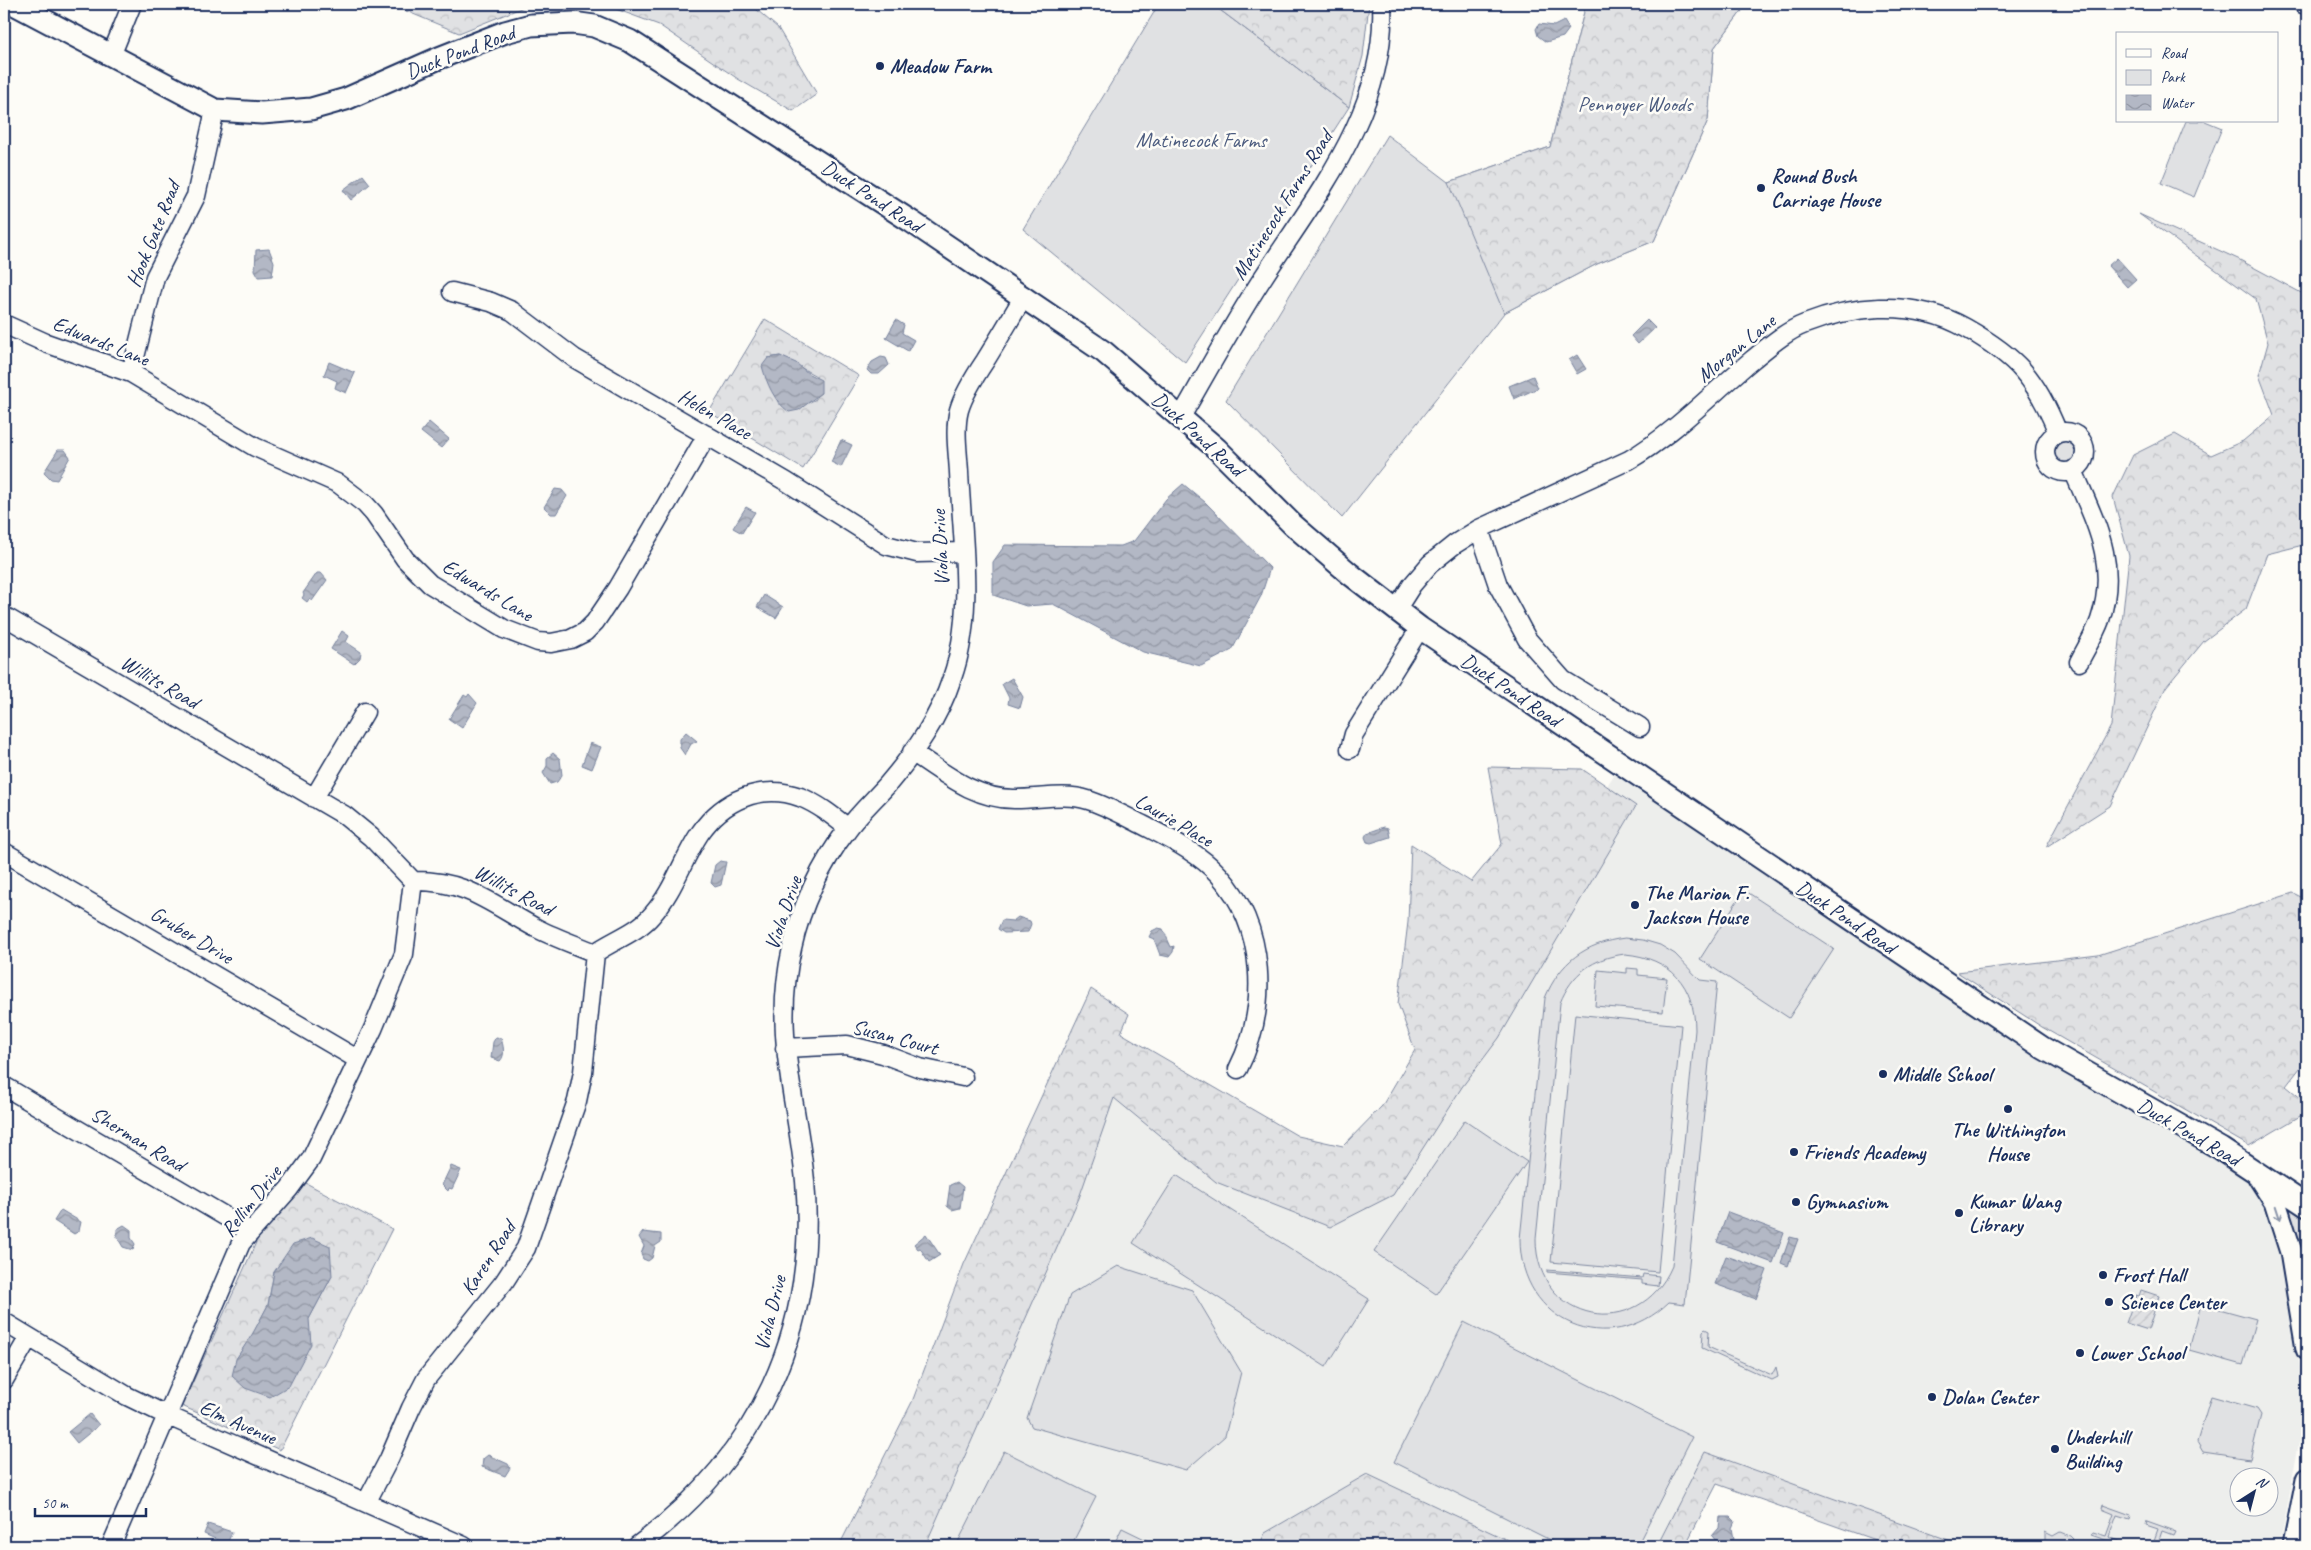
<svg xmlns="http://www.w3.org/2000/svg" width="2311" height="1550" font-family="Caveat,sans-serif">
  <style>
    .built { fill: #edeeec; fill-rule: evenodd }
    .green { fill: #e0e1e3; stroke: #7e88a0; fill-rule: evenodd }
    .forest { fill: url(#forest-crowns); stroke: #7e88a0; fill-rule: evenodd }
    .garden { fill: url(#garden-furrows); stroke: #7e88a0 }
    .water { fill: url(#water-waves); stroke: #76819c }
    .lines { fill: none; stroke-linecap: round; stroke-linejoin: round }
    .minor-casing { stroke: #1b2f5e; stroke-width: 21 }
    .tertiary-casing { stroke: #1b2f5e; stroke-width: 25 }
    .minor { stroke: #fdfcf7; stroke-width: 18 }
    .tertiary { stroke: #fdfcf7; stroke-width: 21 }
    .oneway { stroke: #8c96aa }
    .poi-dot { fill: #1b2f5e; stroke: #fdfcf7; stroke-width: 2 }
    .labels { text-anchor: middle; stroke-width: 5; stroke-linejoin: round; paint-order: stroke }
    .street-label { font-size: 21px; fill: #1b2f5e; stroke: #fdfcf7 }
    .poi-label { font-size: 21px; font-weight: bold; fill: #1b2f5e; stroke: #fdfcf7; text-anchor: start }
    .park-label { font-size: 21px; fill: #4c5c7f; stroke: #fdfcf7 }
  </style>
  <defs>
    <pattern id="forest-crowns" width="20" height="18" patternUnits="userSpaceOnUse" patternTransform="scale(1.25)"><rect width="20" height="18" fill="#e0e1e3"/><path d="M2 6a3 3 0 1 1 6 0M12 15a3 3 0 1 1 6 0" fill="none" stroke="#c0c1c5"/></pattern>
    <pattern id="garden-furrows" width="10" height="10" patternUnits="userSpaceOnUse" patternTransform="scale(1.25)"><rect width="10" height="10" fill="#e0e1e3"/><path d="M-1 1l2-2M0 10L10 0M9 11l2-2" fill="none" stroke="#c0c1c5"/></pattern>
    <pattern id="water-waves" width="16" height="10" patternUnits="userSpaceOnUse" patternTransform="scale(1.25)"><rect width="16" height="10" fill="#b3b8c5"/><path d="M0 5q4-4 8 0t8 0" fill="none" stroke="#9196a3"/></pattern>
  </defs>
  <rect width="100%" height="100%" fill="#fdfcf7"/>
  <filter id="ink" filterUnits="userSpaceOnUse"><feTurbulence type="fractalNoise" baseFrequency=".02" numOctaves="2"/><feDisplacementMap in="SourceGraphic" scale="10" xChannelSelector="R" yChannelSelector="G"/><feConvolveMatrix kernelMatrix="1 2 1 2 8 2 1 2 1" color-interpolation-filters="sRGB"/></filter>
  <g filter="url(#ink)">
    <path class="built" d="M 1617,770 L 2250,1176 L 2267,1202 L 2283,1250 L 2304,1395 L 2299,1443 L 2280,1546 L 1965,1546 L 1705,1452 L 1657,1546 L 1520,1546 L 1367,1474 L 1321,1546 L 857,1546 L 1087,1018 L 1294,1142 L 1372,1163 ZM 2238,1478 L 2268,1478 L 2268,1508 L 2238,1508 Z"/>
    <path class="green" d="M 1159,4 L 1212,4 L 1349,107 L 1185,362 L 1023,229 Z
      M 1586,4 L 1747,4 L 1714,48 L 1708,120 L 1654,241 L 1597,264 L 1504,313 L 1342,518 L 1226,400 L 1387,135 L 1449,182 L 1550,147 Z
      M 2186,121 L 2205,121 L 2222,128 L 2194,197 L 2161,183 Z
      M2054 451a11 11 0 1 1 22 0a11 11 0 1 1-22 0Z
      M 1744,890 L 1834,949 L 1789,1018 L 1700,959 Z
      M 1625,938 L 1643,940 L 1660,945 L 1675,954 L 1700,980 L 1717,982 L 1685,1304 L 1669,1302 C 1609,1360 1520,1323 1520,1239 L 1545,998 C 1560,962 1585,943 1625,938 ZM 1625,954 C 1670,958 1695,985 1695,1030 L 1672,1266 C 1639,1343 1536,1323 1536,1239 L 1560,1003 C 1572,973 1593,958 1625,954 Z
      M 1627,968 L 1638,969 L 1638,975 L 1667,978 L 1663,1012 L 1595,1006 L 1598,970 L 1627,973 Z
      M 1575,1014 L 1681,1025 L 1658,1272 L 1551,1262 Z
      M 1465,1120 L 1527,1162 L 1436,1294 L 1374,1252 Z
      M 1176,1175 L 1369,1299 L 1326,1367 L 1133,1243 Z
      M 2288,1206 L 2307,1213 L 2307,1311 L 2287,1209 Z
      M 1118,1266 L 1192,1290 L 1241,1372 L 1225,1436 L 1186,1470 L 1032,1427 L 1027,1418 L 1070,1295 Z
      M 1547,1270 L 1642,1278 L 1643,1274 L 1659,1276 L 1658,1286 L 1642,1284 L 1642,1280 L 1547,1272 Z
      M 2201,1304 L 2256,1319 L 2243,1365 L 2189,1350 Z
      M 1464,1322 L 1692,1437 L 1637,1546 L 1562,1546 L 1394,1462 Z
      M 1705,1329 L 1709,1331 L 1708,1347 L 1772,1375 L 1776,1367 L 1778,1377 L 1772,1380 L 1702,1348 L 1703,1331 Z
      M 2211,1396 L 2257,1409 L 2261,1415 L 2250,1459 L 2203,1452 L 2197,1442 Z
      M 1004,1451 L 1096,1497 L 1071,1546 L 956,1546 Z
      M 2103,1505 L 2131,1515 L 2130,1519 L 2117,1515 L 2109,1537 L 2122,1542 L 2120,1545 L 2091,1535 L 2093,1532 L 2106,1536 L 2114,1514 L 2102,1509 Z
      M 2147,1521 L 2175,1531 L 2173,1535 L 2162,1531 L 2157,1546 L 2152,1546 L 2158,1529 L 2146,1525 Z
      M 1122,1528 L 1159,1546 L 1113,1546 Z
      M 2045,1532 L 2053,1536 L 2060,1532 L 2070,1536 L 2073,1539 L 2070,1546 L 2045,1546 Z"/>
    <path class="forest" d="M 389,4 L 750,4 L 778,28 L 817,94 L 793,111 L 738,79 L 659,25 L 613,8 L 531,4 L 459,33 Z
      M 1212,4 L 1369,4 L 1363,56 L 1349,107 Z
      M 1586,4 L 1747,4 L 1714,48 L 1708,120 L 1654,241 L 1597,264 L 1504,313 L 1449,182 L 1550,147 Z
      M 2139,214 L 2238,259 L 2307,296 L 2307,544 L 2267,554 L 2246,609 L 2204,641 L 2166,687 L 2110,806 L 2046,847 L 2111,726 L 2129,556 L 2113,497 L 2133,455 L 2175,434 L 2211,455 L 2243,441 L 2274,415 L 2259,375 L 2268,343 L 2256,299 Z
      M 765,319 L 859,376 L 803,469 L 709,412 ZM 780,356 L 816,376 L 816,399 L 806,404 L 779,404 L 774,394 L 768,358 Z
      M 1488,767 L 1582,769 L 1636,806 L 1499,1038 L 1462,1087 L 1393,1195 L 1330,1227 L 1216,1182 L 1114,1098 L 1079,1198 L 925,1546 L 839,1546 L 912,1402 L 964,1264 L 1091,989 L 1129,1014 L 1121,1033 L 1298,1136 L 1343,1146 L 1382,1106 L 1415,1050 L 1398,1004 L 1408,922 L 1411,844 L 1471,882 L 1502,844 Z
      M 2293,893 L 2307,900 L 2307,1059 L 2286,1086 L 2307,1103 L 2307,1112 L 2249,1146 L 2042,1027 L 1957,972 L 2098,955 Z
      M 306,1183 L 392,1229 L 280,1450 L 182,1406 L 258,1238 ZM 274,1272 L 332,1276 L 309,1319 L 236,1359 L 253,1334 L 268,1305 Z
      M 1705,1452 L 1965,1546 L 1892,1546 L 1717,1484 L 1685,1546 L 1657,1546 Z
      M 1367,1474 L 1520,1546 L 1259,1546 L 1265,1533 Z"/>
    <path class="garden" d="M 2141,1290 L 2159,1296 L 2148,1330 L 2126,1323 L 2136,1295 L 2139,1296 Z"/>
    <path class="water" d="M 1564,21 L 1569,29 L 1563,37 L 1546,42 L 1538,36 L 1536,29 L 1539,24 L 1554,26 Z
      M 363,175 L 370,184 L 351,200 L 343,190 Z
      M 269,249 L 274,262 L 272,276 L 259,277 L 255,270 L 256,250 Z
      M 2117,258 L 2136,279 L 2127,287 L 2108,266 Z
      M 896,320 L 904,325 L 902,333 L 914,340 L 908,351 L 886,338 Z
      M 1647,320 L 1655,328 L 1638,344 L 1631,336 Z
      M 1577,355 L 1586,369 L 1577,374 L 1569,360 Z
      M 780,356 L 796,363 L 809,374 L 821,380 L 821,393 L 799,410 L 789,412 C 774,401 767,384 762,366 L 768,358 Z
      M 881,357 L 886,358 L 889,365 L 879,374 L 871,374 L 867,370 L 872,362 Z
      M 329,362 L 355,373 L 346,393 L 335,388 L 337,381 L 324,375 Z
      M 1533,376 L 1538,388 L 1514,399 L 1509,386 Z
      M 429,422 L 449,439 L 441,448 L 421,432 Z
      M 841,440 L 852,445 L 841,467 L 831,462 Z
      M 58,450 L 65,450 L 70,457 L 57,480 L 51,479 L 44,472 Z
      M 1183,484 L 1205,502 L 1270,568 L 1261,596 L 1232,650 L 1201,666 L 1143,652 L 1053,604 L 1026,606 L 993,595 L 993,562 L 1005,545 L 1121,546 L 1134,541 L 1166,499 Z
      M 555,489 L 562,490 L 567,496 L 556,514 L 551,514 L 544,507 Z
      M 746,507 L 755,512 L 742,533 L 733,528 Z
      M 317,573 L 321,573 L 327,580 L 312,601 L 309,599 L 307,602 L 302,598 L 304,595 L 303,593 Z
      M 764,595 L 783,607 L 776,618 L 757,607 Z
      M 342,631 L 349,636 L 346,642 L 361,652 L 360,658 L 354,664 L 331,649 Z
      M 1012,678 L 1023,697 L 1020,708 L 1008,704 L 1009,698 L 1002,684 Z
      M 469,694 L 477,703 L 462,728 L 449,719 L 464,695 L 467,697 Z
      M 686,732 L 697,741 L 691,744 L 685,755 L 680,748 L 680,739 Z
      M 590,743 L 601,747 L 592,769 L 582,765 Z
      M 553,753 L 560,759 L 562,775 L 557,782 L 550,784 L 543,773 L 547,766 L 547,758 Z
      M 1384,827 L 1388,828 L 1390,837 L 1371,843 L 1367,842 L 1365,837 L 1367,833 Z
      M 720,861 L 726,862 L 721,885 L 715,887 L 711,883 L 715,865 Z
      M 1018,917 L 1030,921 L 1031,924 L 1028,932 L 1004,933 L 998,929 L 1002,920 L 1013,921 Z
      M 1158,928 L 1163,929 L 1171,947 L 1174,946 L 1173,952 L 1169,957 L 1160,955 L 1154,939 L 1149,937 L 1152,931 Z
      M 496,1037 L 501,1038 C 503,1045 506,1055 500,1061 L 491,1058 L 493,1042 Z
      M 451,1166 L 461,1170 L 452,1189 L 449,1188 L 448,1191 L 442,1185 Z
      M 957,1182 L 963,1187 L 960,1208 L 952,1210 L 947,1206 L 950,1185 Z
      M 61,1210 L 81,1222 L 79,1231 L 74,1234 L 54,1221 Z
      M 1728,1212 L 1784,1233 L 1773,1263 L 1717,1242 Z
      M 124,1225 L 131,1230 L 131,1238 L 135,1244 L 133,1250 L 123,1247 L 117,1237 L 117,1229 Z
      M 643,1232 L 661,1234 L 661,1242 L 655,1246 L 652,1258 L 648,1261 L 643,1259 L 641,1254 L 644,1246 L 639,1237 Z
      M 926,1234 L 940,1255 L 929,1262 L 920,1248 L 918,1249 L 914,1244 Z
      M 1790,1237 L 1798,1239 L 1788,1266 L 1781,1263 Z
      M 312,1238 L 330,1246 L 332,1276 L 309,1319 L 311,1344 L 289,1386 L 270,1397 L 245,1388 L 232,1376 L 236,1359 L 253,1333 L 268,1305 L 274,1272 L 293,1244 Z
      M 1726,1256 L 1767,1270 L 1756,1299 L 1715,1284 Z
      M 90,1414 L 99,1425 L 77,1443 L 68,1432 Z
      M 488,1455 L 508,1464 L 510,1468 L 505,1476 L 482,1467 L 483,1459 Z
      M 1720,1517 L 1731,1517 L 1735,1521 L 1732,1528 L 1734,1539 L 1725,1546 L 1720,1546 L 1712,1536 L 1719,1528 Z
      M 208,1524 L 232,1532 L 227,1544 L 204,1534 Z"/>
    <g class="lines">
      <defs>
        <path id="minor" d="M 2303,4 L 2307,5
          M 111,56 L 132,4
          M 452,292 L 491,302 L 512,311 L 574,358 L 787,482 L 886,545 L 917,553 L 962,552
          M 4,324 L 46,343 L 131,373 L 255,447 L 339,484 L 365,504 L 374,514 L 405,559 L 430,584 L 504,629 L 538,642 L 551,643 L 571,639 L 585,632 L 595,622 L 618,588 L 707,435
          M 131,373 L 155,277 L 196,196 L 215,110
          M 1181,417 C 1208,370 1234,322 1264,276 C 1318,193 1387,109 1382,4
          M2045 452a20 20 0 1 1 40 0a20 20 0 1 1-40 0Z
          M 2073,470 C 2095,522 2119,563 2100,620 C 2095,634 2086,648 2079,662
          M 1479,529 L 1498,585 L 1527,639 L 1563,680 L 1640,727
          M 1396,610 L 1412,585 L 1430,564 L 1455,544 L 1479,529 L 1629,460 C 1675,433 1711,394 1752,360 C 1768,347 1786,331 1805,324 C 1828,315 1854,309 1879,308 C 1910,307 1938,312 1966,328 C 2017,357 2036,378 2058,433
          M 4,616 L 344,815 L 371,837 L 413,881 C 468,880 492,905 538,929 C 556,938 576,945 595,953 C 613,940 637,933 652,915 C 674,891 682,860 700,833 C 723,800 761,783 800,797 C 818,804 833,816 848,828
          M 1350,749 L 1354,734 L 1420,628
          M 912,752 C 944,773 976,800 1016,799 C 1040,799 1065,793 1088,800 C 1107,806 1125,816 1143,825 C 1170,839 1198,852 1219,875 C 1266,927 1269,1008 1238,1069
          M 314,798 L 365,712
          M 4,852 L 357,1059
          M 785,1048 L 847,1045 L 883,1054 L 920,1068 L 963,1077
          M 4,1086 L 250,1231
          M 4,1322 L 127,1396 L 166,1415 L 464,1546
          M 4,1380 L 29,1337
          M 366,1503 L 389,1459 L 411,1408 L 426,1379 L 504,1282 L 526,1248 L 577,1101 L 583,1072 L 595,953
          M 111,1546 L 241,1243 L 289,1189 L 311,1159 L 373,1029 L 404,954 L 413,881
          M 637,1546 C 757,1458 818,1330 805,1181 C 797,1097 772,1035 792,948 C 801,906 821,864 847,830 C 859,813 875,799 888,784 C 915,752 939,718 952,678 C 975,613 962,540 959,472 C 958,453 954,429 959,410 C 964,393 975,376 985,361 C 998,340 1011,318 1024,296"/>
        <path id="tertiary" d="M 14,4 L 215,110 L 262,113 L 311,109 L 346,99 L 439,58 L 505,32 L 531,25 L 573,23 L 594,26 L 630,41 L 912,222 L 1104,352 L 1217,449 L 1292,524 L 1350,574 L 1420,628 L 2043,1048 L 2221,1149 L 2307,1206
          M 2259,1177 L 2275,1202 L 2291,1252 L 2307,1349
          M 2294,1546 L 2307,1479"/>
      </defs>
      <use href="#minor" class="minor-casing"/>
      <use href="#tertiary" class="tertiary-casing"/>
      <use href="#minor" class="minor"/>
      <use href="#tertiary" class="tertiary"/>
    </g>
    <defs><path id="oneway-shaft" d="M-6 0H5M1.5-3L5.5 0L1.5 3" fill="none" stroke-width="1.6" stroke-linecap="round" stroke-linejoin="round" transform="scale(1.25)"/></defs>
    <use class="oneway" href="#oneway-shaft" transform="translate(2278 1213) rotate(72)"/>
  </g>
  <g class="poi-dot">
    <circle cx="880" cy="66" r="5"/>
    <circle cx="1761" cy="188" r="5"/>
    <circle cx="1635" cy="905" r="5"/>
    <circle cx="1883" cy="1074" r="5"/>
    <circle cx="2008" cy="1109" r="5"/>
    <circle cx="1794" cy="1152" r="5"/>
    <circle cx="1796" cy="1202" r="5"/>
    <circle cx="1959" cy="1213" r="5"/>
    <circle cx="2103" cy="1275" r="5"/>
    <circle cx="2109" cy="1302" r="5"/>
    <circle cx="2080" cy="1353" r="5"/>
    <circle cx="1932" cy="1397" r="5"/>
    <circle cx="2055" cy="1449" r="5"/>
  </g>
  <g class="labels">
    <g class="street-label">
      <text transform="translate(460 52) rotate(-21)" y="7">Duck Pond Road</text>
      <text transform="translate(872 196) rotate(33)" y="7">Duck Pond Road</text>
      <text transform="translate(1282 205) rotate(-58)" y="7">Matinecock Farms Road</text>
      <text transform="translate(153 234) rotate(-68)" y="7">Hook Gate Road</text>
      <text transform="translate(101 341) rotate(22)" y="7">Edwards Lane</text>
      <text transform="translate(1736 348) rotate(-39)" y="7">Morgan Lane</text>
      <text transform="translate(715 414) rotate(30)" y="7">Helen Place</text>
      <text transform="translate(1198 434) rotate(42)" y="7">Duck Pond Road</text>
      <text transform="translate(940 548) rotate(-93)" y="7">Viola Drive</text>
      <text transform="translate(488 590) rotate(31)" y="7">Edwards Lane</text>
      <text transform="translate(160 682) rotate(30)" y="7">Willits Road</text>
      <text transform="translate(1511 690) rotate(34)" y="7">Duck Pond Road</text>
      <text transform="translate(1174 820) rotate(30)" y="7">Laurie Place</text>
      <text transform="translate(514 890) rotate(28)" y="7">Willits Road</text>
      <text transform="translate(783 913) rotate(-71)" y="7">Viola Drive</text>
      <text transform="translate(1846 917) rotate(34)" y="7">Duck Pond Road</text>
      <text transform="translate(192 935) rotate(31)" y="7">Gruber Drive</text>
      <text transform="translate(895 1037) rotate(15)" y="7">Susan Court</text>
      <text transform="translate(2189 1132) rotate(30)" y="7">Duck Pond Road</text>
      <text transform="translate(138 1139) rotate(31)" y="7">Sherman Road</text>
      <text transform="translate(251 1201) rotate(-52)" y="7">Rellim Drive</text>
      <text transform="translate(488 1258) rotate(-57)" y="7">Karen Road</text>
      <text transform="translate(770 1313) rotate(-76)" y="7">Viola Drive</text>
      <text transform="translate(238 1422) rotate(24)" y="7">Elm Avenue</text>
    </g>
    <g class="poi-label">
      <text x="890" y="73">Meadow Farm</text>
      <text x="1771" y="183">Round Bush<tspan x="1771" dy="24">Carriage House</tspan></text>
      <text x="1645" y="900">The Marion F.<tspan x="1645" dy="24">Jackson House</tspan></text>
      <text x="1893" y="1081">Middle School</text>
      <text x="2008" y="1137" text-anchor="middle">The Withington<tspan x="2008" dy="24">House</tspan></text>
      <text x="1804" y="1159">Friends Academy</text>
      <text x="1969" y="1208">Kumar Wang<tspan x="1969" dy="24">Library</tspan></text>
      <text x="1806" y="1209">Gymnasium</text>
      <text x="2113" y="1282">Frost Hall</text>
      <text x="2119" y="1309">Science Center</text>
      <text x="2090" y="1360">Lower School</text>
      <text x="1942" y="1404">Dolan Center</text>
      <text x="2065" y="1444">Underhill<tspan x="2065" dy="24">Building</tspan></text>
    </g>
    <g class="park-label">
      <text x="1635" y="111">Pennoyer Woods</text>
      <text x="1201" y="147">Matinecock Farms</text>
    </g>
  </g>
  <rect width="2311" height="1550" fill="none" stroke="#fdfcf7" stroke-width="20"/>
  <rect x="10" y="10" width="2291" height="1530" fill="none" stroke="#1b2f5e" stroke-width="2" filter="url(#ink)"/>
  <rect x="2116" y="32" width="162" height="90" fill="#fdfcf7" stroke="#a3aaba"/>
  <rect x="2126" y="49" width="25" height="8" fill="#fdfcf7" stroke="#a3aaba"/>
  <text x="2161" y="58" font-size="15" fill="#1b2f5e">Road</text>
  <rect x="2126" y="70" width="25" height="15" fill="#e0e1e3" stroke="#a3aaba"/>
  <text x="2161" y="82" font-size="15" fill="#1b2f5e">Park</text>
  <rect x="2126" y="95" width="25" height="15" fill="url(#water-waves)" stroke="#a3aaba"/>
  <text x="2161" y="108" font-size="15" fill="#1b2f5e">Water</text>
  <g transform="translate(2254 1492) rotate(36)"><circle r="24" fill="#fdfcf7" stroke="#a3aaba"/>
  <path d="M0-4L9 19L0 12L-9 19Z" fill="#1b2f5e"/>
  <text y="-8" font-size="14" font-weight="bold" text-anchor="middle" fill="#1b2f5e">N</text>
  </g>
  <path d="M35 1508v8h111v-8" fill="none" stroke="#1b2f5e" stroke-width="2.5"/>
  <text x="42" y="1508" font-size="15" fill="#1b2f5e" stroke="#fdfcf7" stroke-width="4" paint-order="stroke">50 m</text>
</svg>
